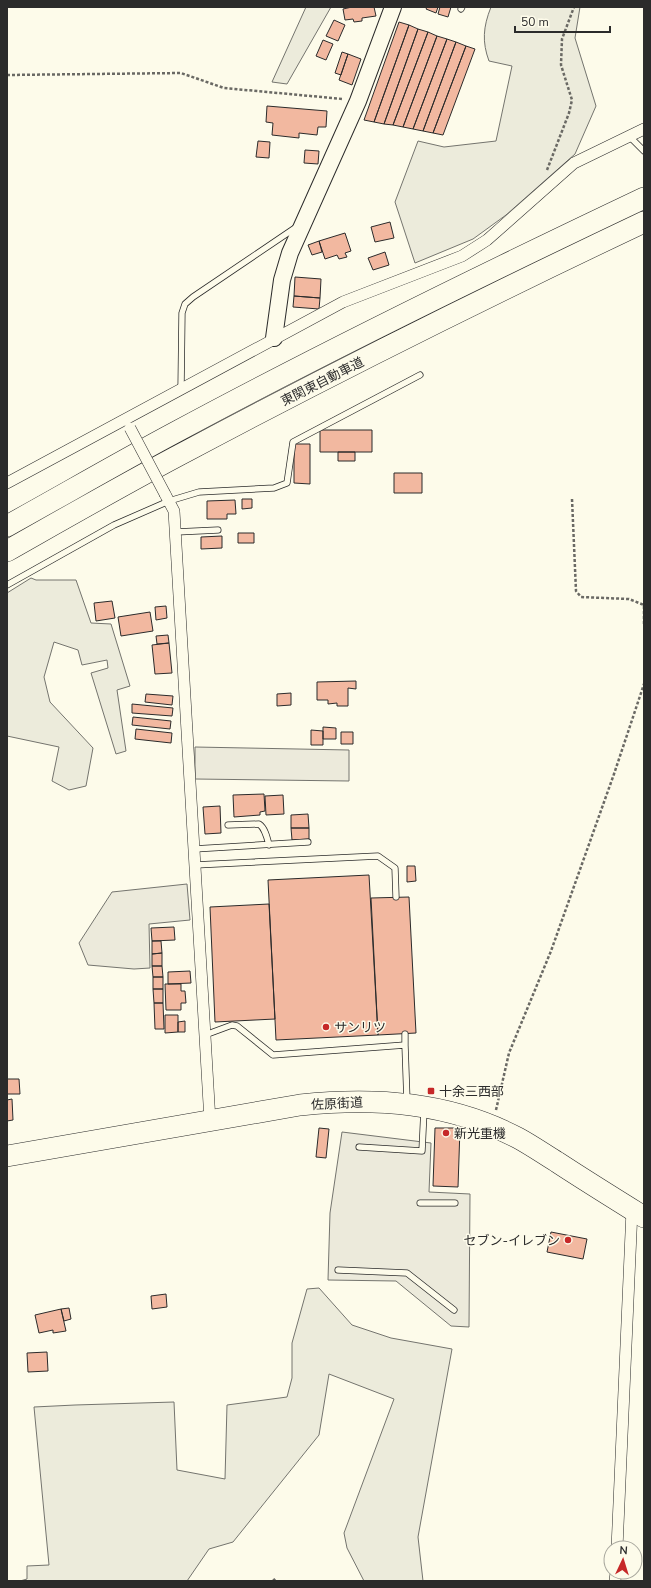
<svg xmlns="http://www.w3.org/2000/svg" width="651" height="1588" font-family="'Nunito Sans','Noto Sans JP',sans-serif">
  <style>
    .green { fill: #ecebdb; stroke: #74746e }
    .parking { fill: #eceadb; stroke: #74746e }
    .building { fill: #f2b8a0; stroke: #2b2b2b }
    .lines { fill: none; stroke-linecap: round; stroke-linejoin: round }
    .lane-casing { stroke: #2b2b2b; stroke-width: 7 }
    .street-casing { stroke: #2b2b2b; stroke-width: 12 }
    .secondary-casing { stroke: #2b2b2b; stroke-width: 18 }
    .highway-casing { stroke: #2b2b2b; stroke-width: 22 }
    .path { stroke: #6a6964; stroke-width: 2.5; stroke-dasharray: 3 2; stroke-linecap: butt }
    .lane { stroke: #fdfbea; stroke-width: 5.5 }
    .street { stroke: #fdfbea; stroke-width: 11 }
    .secondary { stroke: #fdfbea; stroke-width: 16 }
    .highway { stroke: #fdfbea; stroke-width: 21 }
    .street-bridge-casing { stroke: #2b2b2b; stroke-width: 12; stroke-linecap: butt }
    .street-bridge { stroke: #fdfbea; stroke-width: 11 }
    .poi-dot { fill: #c62828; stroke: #fdfbea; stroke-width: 1.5 }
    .labels { text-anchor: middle; stroke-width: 3; stroke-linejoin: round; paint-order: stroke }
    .street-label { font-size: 13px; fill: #2b2b2b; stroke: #fdfbea }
    .poi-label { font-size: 13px; fill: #2b2b2b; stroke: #fdfbea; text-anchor: start }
  </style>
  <rect width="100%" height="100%" fill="#fdfbea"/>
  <path class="green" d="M 306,7 L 331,7 L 287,84 L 272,82 Z
    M 491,7 L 580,7 L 575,38 L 596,106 L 575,154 L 506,215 L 473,239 L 415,263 L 395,202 L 418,141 L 444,147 L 496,141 L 512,66 L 489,61 C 482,42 483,27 491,7 Z
    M 31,578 L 36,580 L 76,580 L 91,623 L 111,624 L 130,686 L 117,690 L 126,751 L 116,754 L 91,673 L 108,668 L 107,660 L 82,665 L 78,650 L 54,642 L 44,677 L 50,702 L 93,748 L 86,786 L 69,790 L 52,781 L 59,747 L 7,736 L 7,593 Z
    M 319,1288 L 352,1325 L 391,1338 L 452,1349 L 418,1537 L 423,1581 L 364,1581 L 347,1548 L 344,1533 L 394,1399 L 329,1374 L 319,1435 L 233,1542 L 209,1549 L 187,1581 L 20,1581 L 27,1579 L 27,1566 L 49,1565 L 34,1407 L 75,1405 L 174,1402 L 177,1470 L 225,1479 L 227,1405 L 287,1397 L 292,1378 L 292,1343 L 307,1289 Z"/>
  <path class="parking" d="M 195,747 L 349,750 L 349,781 L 195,779 Z
    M 187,884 L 190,920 L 149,924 L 150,968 L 134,969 L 88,965 L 79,943 L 112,892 Z
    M 342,1132 L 431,1143 L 429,1192 L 470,1194 L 469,1327 L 451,1326 L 396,1281 L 328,1280 L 330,1213 Z"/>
  <path class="building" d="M 352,7 L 374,7 L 376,16 L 362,18 L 362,21 L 354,22 L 353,19 L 345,20 L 343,9 Z
    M 427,7 L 438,7 L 436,13 L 426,9 Z
    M 440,7 L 451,7 L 448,17 L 438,14 Z
    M 334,20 L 345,25 L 338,41 L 326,36 Z
    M 399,22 L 409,25 L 374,122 L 364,120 Z
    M 409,25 L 418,29 L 384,124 L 374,122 Z
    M 418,29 L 428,32 L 393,125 L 384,124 Z
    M 428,32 L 437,36 L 403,127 L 393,125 Z
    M 437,36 L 447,39 L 413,129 L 403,127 Z
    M 447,39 L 456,42 L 423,131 L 413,129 Z
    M 323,40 L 333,44 L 326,60 L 316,56 Z
    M 456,42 L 466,46 L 433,133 L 423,131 Z
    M 466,46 L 475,49 L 443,135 L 433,133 Z
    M 342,52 L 348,54 L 341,75 L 335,73 Z
    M 348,54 L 361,59 L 352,85 L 339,80 Z
    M 267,106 L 327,111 L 326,127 L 318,127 L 317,135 L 299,133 L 299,138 L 272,135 L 273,123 L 266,122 Z
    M 258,141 L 270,142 L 269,158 L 256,157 Z
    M 305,150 L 319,151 L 318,164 L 304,163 Z
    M 390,222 L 394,238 L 375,242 L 371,227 Z
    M 345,233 L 351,251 L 345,253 L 347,257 L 339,259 L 337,255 L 325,259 L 319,241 Z
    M 319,241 L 322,252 L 312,255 L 308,245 Z
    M 385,252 L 389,265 L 373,270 L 368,258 Z
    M 295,277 L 321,279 L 320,298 L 294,296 Z
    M 294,296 L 320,298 L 319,309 L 293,307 Z
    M 320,430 L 372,430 L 372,452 L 320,452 Z
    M 294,444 L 310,444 L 310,484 L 294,483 Z
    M 338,452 L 355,452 L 355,461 L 338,461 Z
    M 394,473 L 422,473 L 422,493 L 394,493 Z
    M 242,499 L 252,499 L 252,508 L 242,509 Z
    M 235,500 L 236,514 L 227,514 L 227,519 L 207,519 L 207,501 Z
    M 238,533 L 254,533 L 254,543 L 238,543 Z
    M 222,536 L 222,548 L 201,549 L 201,537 Z
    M 112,601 L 115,618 L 96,621 L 94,603 Z
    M 166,606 L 167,618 L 156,620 L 155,607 Z
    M 150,612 L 153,631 L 121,636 L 118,617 Z
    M 168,635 L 169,643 L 157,644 L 156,636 Z
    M 169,643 L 172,673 L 155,674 L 152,645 Z
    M 356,681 L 356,689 L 348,688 L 348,706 L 337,706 L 337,703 L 328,704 L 328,700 L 317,700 L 317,682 Z
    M 291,693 L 291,705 L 277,706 L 277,694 Z
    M 146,694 L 173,696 L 172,705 L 145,702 Z
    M 132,704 L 173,708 L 172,716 L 132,713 Z
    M 133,717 L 171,721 L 170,729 L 132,725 Z
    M 323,727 L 336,728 L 336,739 L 323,739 Z
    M 136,729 L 172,733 L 171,743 L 135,739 Z
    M 311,730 L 323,731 L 323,745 L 311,745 Z
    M 341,732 L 353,732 L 353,744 L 341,744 Z
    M 264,794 L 265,811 L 260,812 L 260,815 L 234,817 L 233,795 Z
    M 283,795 L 284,814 L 266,815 L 265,796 Z
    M 220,806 L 221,833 L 205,834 L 203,807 Z
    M 308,814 L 309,828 L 291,828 L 291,815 Z
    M 291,828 L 309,828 L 309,839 L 292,840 Z
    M 407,866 L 415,866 L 416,881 L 407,882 Z
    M 369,875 L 378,1035 L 276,1040 L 268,880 Z
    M 409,897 L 416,1033 L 378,1035 L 371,898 Z
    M 269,904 L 275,1019 L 215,1022 L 210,907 Z
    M 174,927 L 175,940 L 152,941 L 151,928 Z
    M 152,941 L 161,941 L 162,953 L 152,954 Z
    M 162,953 L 162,966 L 152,966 L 152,954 Z
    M 152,966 L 162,966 L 163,977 L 153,977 Z
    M 190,971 L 191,983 L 168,984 L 168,972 Z
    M 153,977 L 163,977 L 163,989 L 153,989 Z
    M 165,984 L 181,984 L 181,991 L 185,991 L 186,1003 L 181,1003 L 181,1010 L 166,1010 Z
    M 153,989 L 163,989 L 163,1003 L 154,1003 Z
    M 154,1003 L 163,1003 L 164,1029 L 155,1029 Z
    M 165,1015 L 178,1015 L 178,1032 L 165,1033 Z
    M 185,1021 L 185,1032 L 178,1032 L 178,1022 Z
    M 7,1079 L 19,1079 L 20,1094 L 7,1094 Z
    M 12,1099 L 13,1120 L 7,1121 L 7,1100 Z
    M 319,1128 L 329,1129 L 326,1158 L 316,1157 Z
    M 435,1128 L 460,1128 L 458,1187 L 433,1186 Z
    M 551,1232 L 587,1239 L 583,1259 L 547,1252 Z
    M 166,1294 L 167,1307 L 152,1309 L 151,1296 Z
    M 69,1308 L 71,1319 L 64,1321 L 61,1309 Z
    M 61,1309 L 66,1331 L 53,1333 L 53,1330 L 39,1333 L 35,1315 Z
    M 47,1352 L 48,1371 L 28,1372 L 27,1353 Z"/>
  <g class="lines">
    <defs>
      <path id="lane" d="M 461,9 L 462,7
        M 629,136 L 644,151
        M 181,388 L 182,313 L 185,304 L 193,297 L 298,226
        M 176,532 L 218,530
        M 7,585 L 114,525 L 169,501 L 199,492 L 274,488 L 287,483 L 293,442 L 420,375
        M 228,825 L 259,824 C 265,828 267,837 269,845
        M 194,849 L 308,842
        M 195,865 L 378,856 L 395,868 L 396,897
        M 405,1034 L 405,1045
        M 205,1035 L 232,1025 L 237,1026 L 273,1055 L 405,1045 L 407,1101
        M 359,1147 L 422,1151 L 424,1110
        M 420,1203 L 455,1203
        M 338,1270 L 407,1273 L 454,1310"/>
      <path id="street" d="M 7,483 L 343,302 L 462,256 L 487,240 L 574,163 L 644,129
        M 165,494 L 174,511 L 210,1121
        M 617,1548 L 632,1210
        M 615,1581 L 616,1572"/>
      <path id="secondary" d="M 274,338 L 282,280 L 290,253 L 358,101 L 393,7"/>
      <path id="highway" d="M 7,526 C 63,495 118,463 174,433 C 328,350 486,273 644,198
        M 7,551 C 67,517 126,483 187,451 C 337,371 490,295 644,222
        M 7,1156 L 300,1105 C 376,1097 449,1102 518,1138 C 531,1145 544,1154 557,1162 C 586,1181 615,1199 644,1217"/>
    </defs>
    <use href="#lane" class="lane-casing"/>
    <use href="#street" class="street-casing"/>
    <use href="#secondary" class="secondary-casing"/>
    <use href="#highway" class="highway-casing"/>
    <path class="path" d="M 7,75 L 181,73 L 224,88 L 343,99
      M 547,170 L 569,113 L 572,100 L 561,65 L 562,39 L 574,7
      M 572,499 L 576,591 L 581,597 L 629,599 L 644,605 L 644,625
      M 496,1110 L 509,1053 L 551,951 L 614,774 L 644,684
      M 273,1581 L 276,1578"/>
    <use href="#lane" class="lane"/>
    <use href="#street" class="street"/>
    <use href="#secondary" class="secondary"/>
    <use href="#highway" class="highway"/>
    <defs>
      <path id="street-bridge" d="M 130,428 L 165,494"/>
    </defs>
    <use href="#street-bridge" class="street-bridge-casing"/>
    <use href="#street-bridge" class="street-bridge"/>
  </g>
  <g class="poi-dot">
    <circle cx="326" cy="1027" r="4"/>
    <rect x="427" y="1087" width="8" height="8" rx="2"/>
    <circle cx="446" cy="1133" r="4"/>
    <circle cx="568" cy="1240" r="4"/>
  </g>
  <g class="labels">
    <g class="street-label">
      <text transform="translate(322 381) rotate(-27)" y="5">東関東自動車道</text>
      <text transform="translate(337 1103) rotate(-3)" y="5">佐原街道</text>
    </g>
    <g class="poi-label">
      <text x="334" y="1032">サンリツ</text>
      <text x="439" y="1096">十余三西部</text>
      <text x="454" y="1138">新光重機</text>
      <text x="560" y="1245" text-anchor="end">セブン-イレブン</text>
    </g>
  </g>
  <rect width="651" height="1588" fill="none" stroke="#2b2b2b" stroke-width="16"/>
  <g transform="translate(623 1560) rotate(4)"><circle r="19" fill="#fdfbea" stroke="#a9a89e"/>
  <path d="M0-3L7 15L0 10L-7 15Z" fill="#c62828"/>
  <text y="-6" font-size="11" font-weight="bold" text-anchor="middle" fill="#2b2b2b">N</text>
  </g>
  <path d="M515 26v6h95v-6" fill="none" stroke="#2b2b2b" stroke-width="2"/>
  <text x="521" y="26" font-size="12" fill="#2b2b2b" stroke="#fdfbea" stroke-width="3" paint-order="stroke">50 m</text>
</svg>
